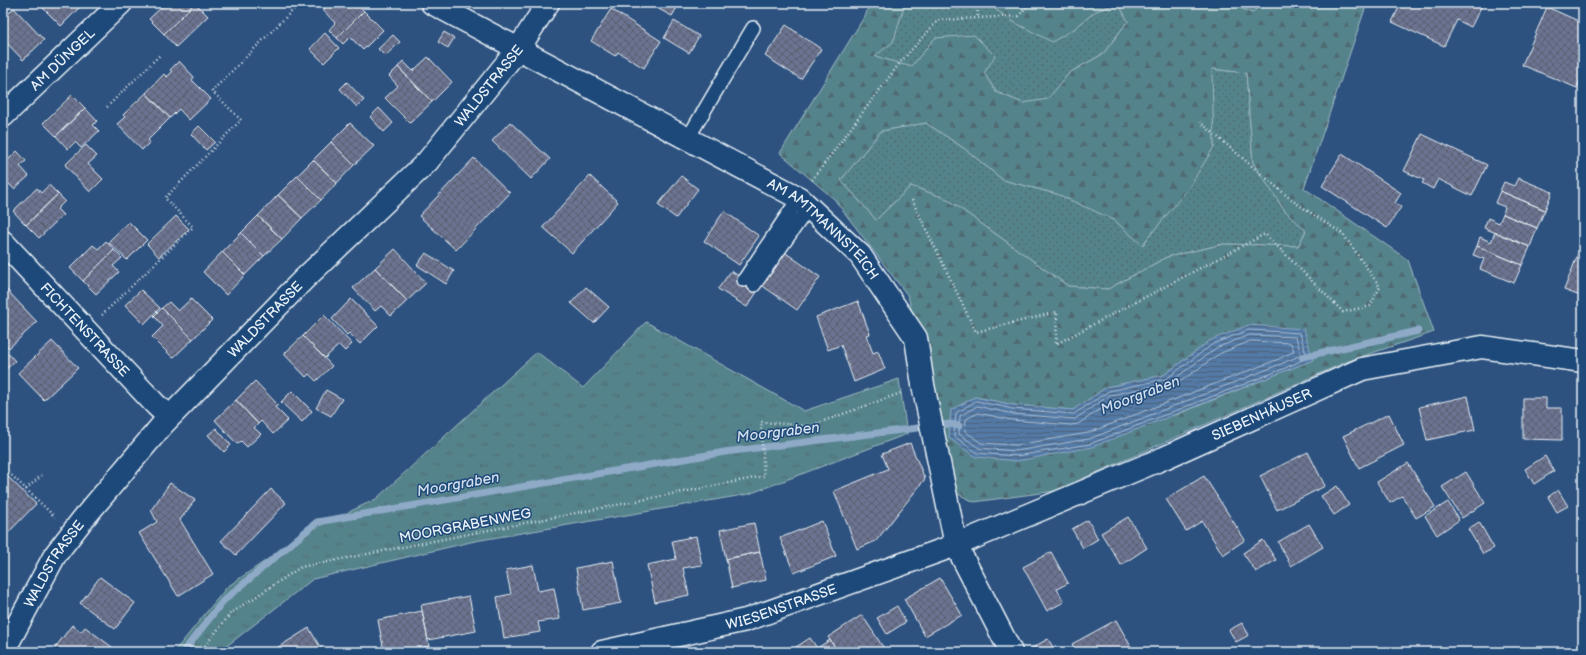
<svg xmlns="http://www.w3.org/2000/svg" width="1586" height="655" font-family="'Balsamiq Sans',sans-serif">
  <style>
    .grass { fill: url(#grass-dots); stroke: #9ebac2 }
    .forest { fill: url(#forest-firs); stroke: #9ebac2; fill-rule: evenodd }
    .park { fill: url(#park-tufts); stroke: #9ebac2 }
    .water { fill: url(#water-rules); stroke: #8eaac7 }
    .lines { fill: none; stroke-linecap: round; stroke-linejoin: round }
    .shore { stroke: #acc1d7; stroke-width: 1 }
    .stream { stroke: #8eaac7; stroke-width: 7 }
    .building { fill: url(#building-cross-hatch); stroke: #e8f1f8 }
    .service-casing { stroke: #e8f1f8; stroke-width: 16 }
    .minor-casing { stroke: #e8f1f8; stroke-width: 25 }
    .secondary-casing { stroke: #e8f1f8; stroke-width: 25 }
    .path { stroke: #e8f1f8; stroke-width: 2.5; stroke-dasharray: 1 3; stroke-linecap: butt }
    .service { stroke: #1f4a7a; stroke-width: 13 }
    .minor { stroke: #1f4a7a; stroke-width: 22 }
    .secondary { stroke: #1f4a7a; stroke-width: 22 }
    .labels { text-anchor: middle; stroke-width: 3; stroke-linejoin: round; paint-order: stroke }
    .street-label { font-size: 14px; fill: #e8f1f8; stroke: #1f4a7a }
    .water-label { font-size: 15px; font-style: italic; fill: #d2dfec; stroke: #1f4a7a }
  </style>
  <defs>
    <pattern id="grass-dots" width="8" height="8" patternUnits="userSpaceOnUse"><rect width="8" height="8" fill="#55838c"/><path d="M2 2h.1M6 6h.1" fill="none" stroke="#4f6b72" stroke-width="1.8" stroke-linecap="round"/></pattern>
    <pattern id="forest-firs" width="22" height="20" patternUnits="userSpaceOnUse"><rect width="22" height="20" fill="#55838c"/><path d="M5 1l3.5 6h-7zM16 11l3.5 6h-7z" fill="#4f6b72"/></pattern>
    <pattern id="park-tufts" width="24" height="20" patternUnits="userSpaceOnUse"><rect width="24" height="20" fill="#55838c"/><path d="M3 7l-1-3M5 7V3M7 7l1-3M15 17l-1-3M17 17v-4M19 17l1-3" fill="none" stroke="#4f6b72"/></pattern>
    <pattern id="water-rules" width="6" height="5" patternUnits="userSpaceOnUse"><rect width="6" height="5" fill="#527aa6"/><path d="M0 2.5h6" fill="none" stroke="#4d647d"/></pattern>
    <pattern id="building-cross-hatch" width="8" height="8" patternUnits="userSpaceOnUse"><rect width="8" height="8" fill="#6c7391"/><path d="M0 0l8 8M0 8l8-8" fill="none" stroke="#595e6e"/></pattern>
  </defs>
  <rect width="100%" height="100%" fill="#2e527f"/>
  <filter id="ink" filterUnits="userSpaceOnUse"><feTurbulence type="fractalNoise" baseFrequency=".025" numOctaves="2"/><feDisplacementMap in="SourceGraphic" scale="8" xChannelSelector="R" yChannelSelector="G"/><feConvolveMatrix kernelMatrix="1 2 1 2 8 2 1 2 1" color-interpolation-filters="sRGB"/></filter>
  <g filter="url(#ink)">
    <path class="grass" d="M 905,3 L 989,3 L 989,5 L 1012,21 L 1024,27 L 1074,29 L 1096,11 L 1118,3 L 1128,21 L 1103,54 L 1069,73 L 1048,100 L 1023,103 L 996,92 L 984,73 L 935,38 L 911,67 L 874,56 L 893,42 Z
      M 1230,3 L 1262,3 L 1252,14 Z
      M 1211,69 L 1246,73 L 1253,163 L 1285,211 L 1306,230 L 1298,246 L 1224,244 L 1167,257 L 1108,289 L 1068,286 L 947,199 L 911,186 L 876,220 L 841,180 L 881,131 L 926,123 L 965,149 L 1003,180 L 1057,194 L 1115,220 L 1143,245 L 1214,147 Z"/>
    <path class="forest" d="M 869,3 L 905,3 L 893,42 L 875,56 L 911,67 L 935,38 L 974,35 L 995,56 L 984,73 L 996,92 L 1023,103 L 1048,99 L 1069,73 L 1103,54 L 1128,21 L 1118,3 L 1096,11 L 1074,29 L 1052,42 L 1012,21 L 989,5 L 989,3 L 1230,3 L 1252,13 L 1262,3 L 1367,3 L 1304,188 L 1408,260 L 1434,332 L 1346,362 L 1055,491 L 974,502 L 956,493 L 908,296 L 834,199 L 780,153 L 866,14 ZM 1212,69 L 1246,73 L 1253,163 L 1285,211 L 1306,231 L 1298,246 L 1224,244 L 1167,257 L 1108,289 L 1068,286 L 947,199 L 911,186 L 876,220 L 841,180 L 881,131 L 926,123 L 965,149 L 1003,180 L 1057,194 L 1114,220 L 1142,245 L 1188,189 L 1214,147 ZM 1211,340 L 1312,360 L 1176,415 L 952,410 L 975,397 L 1014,405 L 1073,410 L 1107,387 L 1164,375 Z"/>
    <path class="park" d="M 646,322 L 804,411 L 899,379 L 907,434 L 749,494 L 475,541 L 313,579 L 219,652 L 174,652 L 227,587 L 309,531 L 376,499 L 537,352 L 583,388 Z"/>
    <path class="water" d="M 1249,325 L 1304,329 L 1313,360 L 1092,447 L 1017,461 L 976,457 L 949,438 L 951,410 L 975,397 L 1014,405 L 1073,410 L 1107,387 L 1164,375 L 1211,340 Z"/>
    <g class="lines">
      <path class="shore" d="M 1249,330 L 1300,333 L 1307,358 L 1283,369 L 1090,444 L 1016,456 L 977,453 L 954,436 L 956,413 L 976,401 L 1013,409 L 1074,414 L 1109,391 L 1166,379 L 1213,344 Z
        M 1250,335 L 1296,337 L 1301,355 L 1281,364 L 1089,439 L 1016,451 L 979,448 L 959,434 L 960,416 L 977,406 L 1013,414 L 1075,419 L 1110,395 L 1169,383 L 1216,348 Z
        M 1251,341 L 1291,343 L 1294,351 L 1279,359 L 1088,433 L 1016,445 L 981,443 L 965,431 L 966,419 L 978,413 L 1012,420 L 1071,425 L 1078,424 L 1113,401 L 1171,388 L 1219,354 Z"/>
      <path class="stream" d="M 1302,357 L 1418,331
        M 183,652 L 223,601 L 317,522 L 725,452 L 950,424 L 959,426"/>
    </g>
    <path class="building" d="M 40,3 L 84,3 L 61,26 L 39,4 Z
      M 166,3 L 195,3 L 164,34 L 149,19 Z
      M 195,3 L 208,16 L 176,47 L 164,34 Z
      M 330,3 L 355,3 L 364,11 L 337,38 L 329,30 L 335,23 L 323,10 Z
      M 652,3 L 677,3 L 679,4 L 672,16 L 651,5 Z
      M 1401,3 L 1483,3 L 1471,27 L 1457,20 L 1444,46 L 1392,22 Z
      M 1547,7 L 1583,23 L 1583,73 L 1577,88 L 1522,65 Z
      M 14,8 L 44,40 L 23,60 L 3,39 L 3,19 Z
      M 611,9 L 661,41 L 644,68 L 618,52 L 615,56 L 591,41 Z
      M 364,11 L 383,30 L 363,50 L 350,37 L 343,44 L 337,38 Z
      M 674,21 L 699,36 L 689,53 L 664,38 Z
      M 786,25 L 821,49 L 801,79 L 765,56 Z
      M 444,32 L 454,38 L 448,48 L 438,42 Z
      M 325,33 L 339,48 L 324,63 L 310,49 Z
      M 393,35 L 400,42 L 385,56 L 378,49 Z
      M 428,57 L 452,82 L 432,102 L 398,67 L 403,61 L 413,71 Z
      M 179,61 L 194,77 L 192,80 L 211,99 L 189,120 L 179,109 L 170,118 L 146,93 L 164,74 L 167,77 L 172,72 L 170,70 Z
      M 398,67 L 432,102 L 410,123 L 385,98 L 398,86 L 389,76 Z
      M 3,71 L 8,76 L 3,81 Z
      M 347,82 L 364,100 L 357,107 L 340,89 Z
      M 146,93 L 170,118 L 148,140 L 150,142 L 142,150 L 117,124 L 125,117 L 123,115 Z
      M 72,95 L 85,108 L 56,136 L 43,123 Z
      M 85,108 L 97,121 L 93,125 L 99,131 L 81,148 L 75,142 L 68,149 L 56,136 Z
      M 379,108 L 393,123 L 384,132 L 370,117 Z
      M 510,122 L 550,159 L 531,179 L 492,141 Z
      M 350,123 L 374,146 L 354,165 L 331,142 Z
      M 199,126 L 215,142 L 206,150 L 191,134 Z
      M 1422,134 L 1487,165 L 1472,196 L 1438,179 L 1433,189 L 1422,183 L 1424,180 L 1404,171 Z
      M 331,142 L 354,165 L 337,183 L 313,160 Z
      M 86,145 L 97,156 L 88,164 L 103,179 L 90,192 L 65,165 Z
      M 17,151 L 26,161 L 20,166 L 29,176 L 14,189 L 3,178 L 3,165 Z
      M 1342,154 L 1401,193 L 1395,203 L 1401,207 L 1387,228 L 1322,186 Z
      M 474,158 L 510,193 L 456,250 L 419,216 Z
      M 313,160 L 337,183 L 321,200 L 297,176 Z
      M 297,176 L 321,200 L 302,218 L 278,195 Z
      M 590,176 L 618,202 L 572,253 L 543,227 Z
      M 681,176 L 698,189 L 676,218 L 658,205 Z
      M 1518,178 L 1552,192 L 1545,210 L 1500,191 L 1504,182 L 1514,186 Z
      M 49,185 L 58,194 L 26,225 L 13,211 L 37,188 L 41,193 Z
      M 1500,191 L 1545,210 L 1537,228 L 1503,214 L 1505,207 L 1495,203 Z
      M 58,194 L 65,201 L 57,209 L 63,215 L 39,238 L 26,225 Z
      M 278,195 L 302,218 L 282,239 L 258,216 Z
      M 724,211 L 759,236 L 739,265 L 704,241 Z
      M 1503,214 L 1537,228 L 1530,247 L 1484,228 L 1488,218 L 1499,223 Z
      M 176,216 L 189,229 L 159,257 L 147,244 Z
      M 258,216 L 282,239 L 264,256 L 241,233 Z
      M 129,222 L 147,240 L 127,260 L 108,242 Z
      M 1495,232 L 1530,247 L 1522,265 L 1477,246 L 1480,237 L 1491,242 Z
      M 241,233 L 264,256 L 245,275 L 222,252 Z
      M 106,241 L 114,250 L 83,281 L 70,268 L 93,245 L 98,249 Z
      M 1583,241 L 1583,297 L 1564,290 Z
      M 1477,246 L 1522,265 L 1514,283 L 1480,269 L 1484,259 L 1473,255 Z
      M 395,249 L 426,283 L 407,301 L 375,268 Z
      M 114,250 L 122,258 L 113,266 L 119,272 L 96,294 L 83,281 Z
      M 783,251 L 820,277 L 797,310 L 760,284 Z
      M 222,252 L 245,275 L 226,295 L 203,272 Z
      M 426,253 L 454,271 L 446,284 L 417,265 Z
      M 375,268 L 407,301 L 391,316 L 381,306 L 375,311 L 353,288 Z
      M 731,271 L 759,289 L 747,307 L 718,289 Z
      M 586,287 L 609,307 L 594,323 L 571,303 Z
      M 6,289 L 37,322 L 9,348 L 3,342 L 3,292 Z
      M 141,290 L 160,308 L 144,324 L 125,305 Z
      M 191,299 L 212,320 L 193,339 L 162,308 L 169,302 L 178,311 Z
      M 351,299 L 378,326 L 360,344 L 349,333 L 347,335 L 332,319 Z
      M 858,301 L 870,334 L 866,335 L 873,353 L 878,351 L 885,369 L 854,382 L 841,345 L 828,350 L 816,317 Z
      M 162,308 L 193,339 L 173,358 L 152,337 L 163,326 L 154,316 Z
      M 324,315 L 352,344 L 345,351 L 339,345 L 325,358 L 303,336 Z
      M 303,336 L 332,366 L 316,381 L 309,374 L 306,377 L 284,354 Z
      M 52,341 L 78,368 L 44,400 L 18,373 Z
      M 4,349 L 15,361 L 3,372 L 3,350 Z
      M 255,381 L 278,405 L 275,407 L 288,420 L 273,434 L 261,421 L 258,424 L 236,400 Z
      M 326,390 L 342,399 L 331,416 L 316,408 Z
      M 292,391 L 312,411 L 302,422 L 281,402 Z
      M 1468,396 L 1475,430 L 1427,440 L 1419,407 Z
      M 1523,398 L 1546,398 L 1546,408 L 1562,408 L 1562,440 L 1523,439 Z
      M 236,400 L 258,424 L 254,428 L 261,434 L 247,447 L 241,441 L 237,444 L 215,420 Z
      M 1389,414 L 1404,445 L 1359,468 L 1343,436 Z
      M 216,428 L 231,445 L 224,452 L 208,435 Z
      M 910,443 L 925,479 L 876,541 L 857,549 L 834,491 L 888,469 L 882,454 Z
      M 1308,452 L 1325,486 L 1277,510 L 1260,476 Z
      M 1545,456 L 1554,471 L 1534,484 L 1525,469 Z
      M 1408,463 L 1435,507 L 1416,518 L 1402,496 L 1390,503 L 1377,482 Z
      M 3,472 L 36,504 L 3,538 Z
      M 1466,472 L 1485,503 L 1462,518 L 1442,487 Z
      M 1204,476 L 1245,540 L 1223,555 L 1202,521 L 1186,531 L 1166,499 Z
      M 170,483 L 195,500 L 180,520 L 213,574 L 178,596 L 139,533 L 157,522 L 151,510 Z
      M 1337,486 L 1349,505 L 1334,515 L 1321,496 Z
      M 271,489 L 286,503 L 236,555 L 221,541 Z
      M 1558,490 L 1568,506 L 1557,512 L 1548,497 Z
      M 1448,502 L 1459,520 L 1437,535 L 1425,516 Z
      M 1128,517 L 1147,548 L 1121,565 L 1101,533 Z
      M 1088,520 L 1098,539 L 1083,548 L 1072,529 Z
      M 822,521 L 836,556 L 794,573 L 780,538 Z
      M 1479,522 L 1494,548 L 1483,554 L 1468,529 Z
      M 754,523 L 760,552 L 726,559 L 720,530 Z
      M 1309,524 L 1323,547 L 1291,566 L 1278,542 Z
      M 696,536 L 702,565 L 683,568 L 689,595 L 655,602 L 647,565 L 676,559 L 672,541 Z
      M 1263,540 L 1276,560 L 1256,572 L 1243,553 Z
      M 760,552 L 766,580 L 732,588 L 726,559 Z
      M 1051,552 L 1068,583 L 1057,589 L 1064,602 L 1047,611 L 1023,567 Z
      M 613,561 L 621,603 L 583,610 L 576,568 Z
      M 533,565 L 538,591 L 554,588 L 560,619 L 538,622 L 540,632 L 504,638 L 497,597 L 511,594 L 506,570 Z
      M 100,577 L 135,603 L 115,629 L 80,603 Z
      M 940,578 L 962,615 L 925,636 L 904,599 Z
      M 469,596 L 476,631 L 428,640 L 421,605 Z
      M 897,606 L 906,622 L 887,634 L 877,618 Z
      M 422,611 L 429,646 L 399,652 L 384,652 L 378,620 Z
      M 862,615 L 885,650 L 881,652 L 838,652 L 828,637 Z
      M 1116,620 L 1134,652 L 1076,652 L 1072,644 Z
      M 1242,623 L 1249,635 L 1236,642 L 1229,630 Z
      M 72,625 L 81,632 L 85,627 L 112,647 L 108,652 L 52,652 Z
      M 309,628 L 323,652 L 272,652 L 272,651 Z
      M 810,638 L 817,648 L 830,640 L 838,652 L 795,652 L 793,649 Z
      M 1048,639 L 1056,652 L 1032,652 L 1030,649 Z"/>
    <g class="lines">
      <defs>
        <path id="service" d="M 688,138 L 753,28
          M 744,280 L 799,198
          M 754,285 L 809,207"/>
        <g id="minor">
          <path id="s1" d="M 432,3 L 799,198 L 860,255 L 916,338 L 923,385 L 956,545 L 1011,652"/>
          <path id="s2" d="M 3,116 L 121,3"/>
          <path id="s3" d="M 3,242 L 156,405 L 169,417"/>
          <path id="s4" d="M 602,652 L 746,620 L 956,545 L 1164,458 L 1362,369 L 1482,347 L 1583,361"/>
        </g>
        <g id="secondary">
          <path id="s5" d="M 3,652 L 55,555 L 83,519 L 163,424 L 303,280 L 427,162 L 519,48 L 548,3"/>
        </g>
      </defs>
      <use href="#service" class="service-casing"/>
      <use href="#minor" class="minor-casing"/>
      <use href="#secondary" class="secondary-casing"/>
      <path class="path" d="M 977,3 L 978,18
        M 107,107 L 161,54
        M 812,180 L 899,64 L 938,20 L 1019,16 L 1029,3
        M 912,200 L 976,332 L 1057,312 L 1056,344 L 1265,234 L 1343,312 L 1370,306 L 1380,287 L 1343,234 L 1293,201 L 1200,122
        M 102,315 L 193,227 L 165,198 L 241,120 L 212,91 L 300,3
        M 3,467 L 55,517
        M 26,489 L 42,475
        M 200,652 L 231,613 L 301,567 L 764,476 L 761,422 L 810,426 L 901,393"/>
      <use href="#service" class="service"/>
      <use href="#minor" class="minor"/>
      <use href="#secondary" class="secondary"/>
    </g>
  </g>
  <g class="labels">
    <g class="street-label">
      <text dy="5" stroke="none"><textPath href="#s2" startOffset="82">AM DÜNGEL</textPath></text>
      <text dy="5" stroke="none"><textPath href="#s5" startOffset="750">WALDSTRASSE</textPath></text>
      <text dy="5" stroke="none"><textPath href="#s1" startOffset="454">AM AMTMANNSTEICH</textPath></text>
      <text dy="5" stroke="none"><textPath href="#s5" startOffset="426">WALDSTRASSE</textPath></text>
      <text dy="5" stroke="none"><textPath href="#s3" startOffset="120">FICHTENSTRASSE</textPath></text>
      <text dy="5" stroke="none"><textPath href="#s4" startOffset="703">SIEBENHÄUSER</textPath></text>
      <text transform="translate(465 525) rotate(-11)" y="5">MOORGRABENWEG</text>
      <text dy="5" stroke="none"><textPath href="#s5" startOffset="102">WALDSTRASSE</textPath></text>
      <text dy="5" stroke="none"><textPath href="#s4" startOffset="185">WIESENSTRASSE</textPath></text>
    </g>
    <g class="water-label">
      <text transform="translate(1140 395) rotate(-21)" y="5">Moorgraben</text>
      <text transform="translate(778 432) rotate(-7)" y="5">Moorgraben</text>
      <text transform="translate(458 484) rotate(-10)" y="5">Moorgraben</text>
    </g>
  </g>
  <rect width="1586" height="655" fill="none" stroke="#1f4a7a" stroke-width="16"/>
  <rect x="8" y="8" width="1570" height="639" fill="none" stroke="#e8f1f8" stroke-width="1.5" filter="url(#ink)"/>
</svg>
